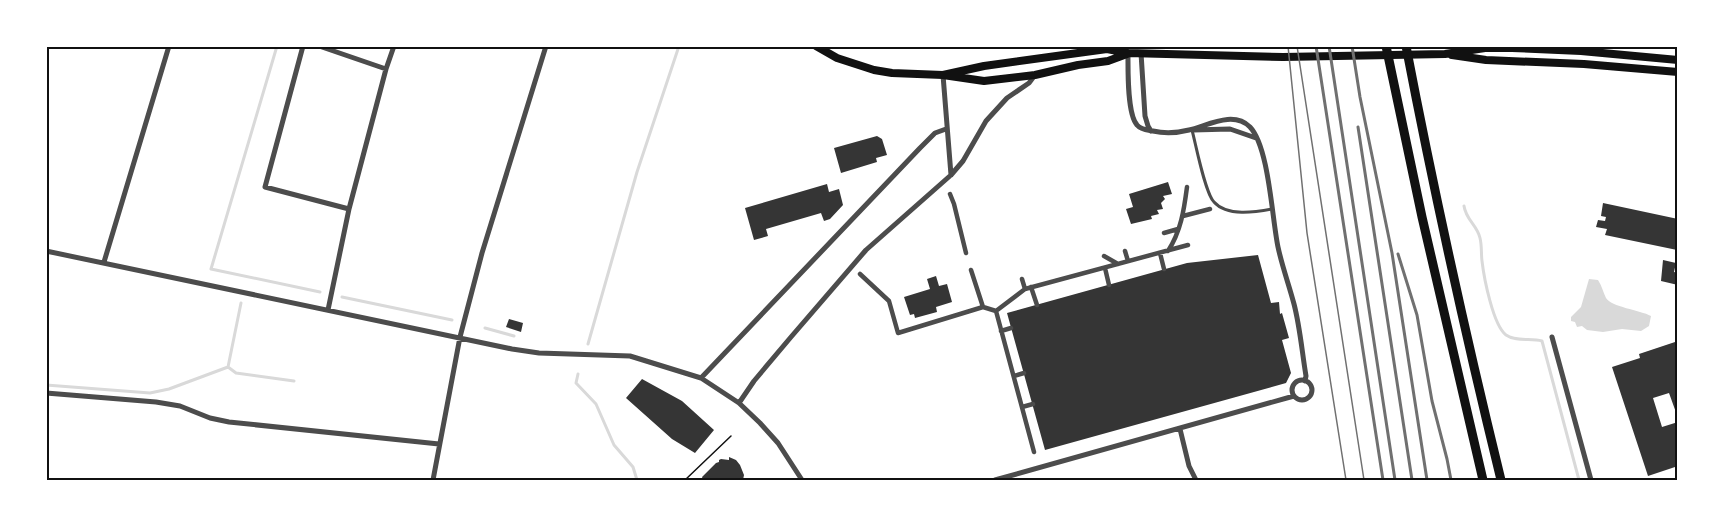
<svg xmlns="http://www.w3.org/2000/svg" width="1724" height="527" font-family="'Fira Sans Condensed',sans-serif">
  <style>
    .water { fill: #d9d9d9 }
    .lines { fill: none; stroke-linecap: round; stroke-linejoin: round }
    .stream { stroke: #d9d9d9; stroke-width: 3 }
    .building { fill: #353535 }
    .path { stroke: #111; stroke-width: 1.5 }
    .service { stroke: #4c4c4c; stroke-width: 3 }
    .pedestrian { stroke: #4c4c4c; stroke-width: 4.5 }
    .minor { stroke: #4c4c4c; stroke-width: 5 }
    .secondary { stroke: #111; stroke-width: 8 }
    .trunk { stroke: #111; stroke-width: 9 }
    .tram { stroke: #707070; stroke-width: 1.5 }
    .rail { stroke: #707070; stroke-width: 3 }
    .neatline { fill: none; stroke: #111; stroke-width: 2 }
  </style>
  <rect width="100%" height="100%" fill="#fff"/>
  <path class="water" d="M 1589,279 L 1598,280 C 1602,286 1603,292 1606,298 C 1611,307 1640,310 1651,316 L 1649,326 L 1641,331 L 1622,329 L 1603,332 L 1587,330 L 1582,326 L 1577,327 L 1575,322 L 1571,321 L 1571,317 L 1581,307 Z"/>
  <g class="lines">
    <path class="stream" d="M 277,46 L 211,269 L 320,292
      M 1464,206 C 1466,220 1477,225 1480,238 C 1482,246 1481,254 1482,261 C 1484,278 1493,325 1506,335 C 1516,342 1531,338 1542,341 L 1579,480
      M 342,297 L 452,320
      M 485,328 L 514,336
      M 588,344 L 637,172 L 679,46
      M 228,367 L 241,303
      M 578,374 L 576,383 L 596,404 L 614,445 L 633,467 L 637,480
      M 46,385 L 150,393 L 169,389 L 228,367 L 236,373 L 294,381"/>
  </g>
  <path class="building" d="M 877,136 L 882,139 L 887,155 L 876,158 L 877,162 L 841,173 L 834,148 Z
    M 1168,182 L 1172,194 L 1163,196 L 1165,199 L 1161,203 L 1163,209 L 1157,210 L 1159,214 L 1151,216 L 1152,219 L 1131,224 L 1126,209 L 1133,207 L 1129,194 Z
    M 827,184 L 829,192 L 839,189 L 843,205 L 830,219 L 824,221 L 821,213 L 766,229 L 768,236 L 754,240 L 745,208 Z
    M 1603,203 L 1678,219 L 1677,250 L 1605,235 L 1607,229 L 1596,227 L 1598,220 L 1605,221 L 1606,217 L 1601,216 Z
    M 1258,255 L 1271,303 L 1279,302 L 1280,314 L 1282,313 L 1289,338 L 1282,340 L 1291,373 L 1286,383 L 1045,450 L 1007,313 L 1187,263 Z
    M 1663,260 L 1676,263 L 1674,272 L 1678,273 L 1678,285 L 1661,281 Z
    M 936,276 L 939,286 L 947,284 L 952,302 L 936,307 L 937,312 L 915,318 L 914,314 L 910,315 L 904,297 L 930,289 L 927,279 Z
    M 509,319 L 523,323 L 521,332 L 506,327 Z
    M 1678,341 L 1678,418 L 1669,393 L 1653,398 L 1662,427 L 1678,422 L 1678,466 L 1648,476 L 1612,367 L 1640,358 L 1639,354 Z
    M 642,379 L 682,401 L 714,430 L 695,453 L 672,439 L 626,398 Z
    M 729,457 L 736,460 L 740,465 L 744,475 L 743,480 L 703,480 L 702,477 L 716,463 L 719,462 L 719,460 L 721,459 L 729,460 Z"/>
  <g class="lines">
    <path class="path" d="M 685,480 L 731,436"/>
    <path class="service" d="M 1192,130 C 1196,145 1205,193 1214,202 C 1227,217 1256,212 1272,209"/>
    <path class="pedestrian" d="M 950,194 L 954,204 L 966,253
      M 1183,216 L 1210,209
      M 1164,233 L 1178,229
      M 1125,251 L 1128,261
      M 1168,251 C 1181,231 1184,210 1187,187
      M 1160,253 L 1164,269
      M 1104,256 L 1118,264
      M 1105,268 L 1109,285
      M 971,270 L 983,307
      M 860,274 L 889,301 L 898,333 L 983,307 L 996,311
      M 1022,279 L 1025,289
      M 1031,287 L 1037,305
      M 996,311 L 1025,289 L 1188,245
      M 996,311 L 1034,452
      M 1001,331 L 1011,328
      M 1014,376 L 1024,373
      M 1022,407 L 1033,404"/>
    <path class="minor" d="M 303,46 L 265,187 L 349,209
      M 319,46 L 386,69
      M 1128,53 C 1128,69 1127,114 1137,125 C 1141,130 1148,130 1153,131 C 1166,134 1177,133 1189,130 C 1207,126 1233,110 1250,127 C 1269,147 1272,219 1278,247 C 1282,266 1289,285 1294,304 C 1300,327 1302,352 1306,376 L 1305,381
      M 1141,53 L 1145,116 L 1148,126 L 1151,131
      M 943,75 L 951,175
      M 1193,130 L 1230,129 L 1256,138
      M 46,251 L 512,349 L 539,353 L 630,356 L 701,378 L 739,403 L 760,423 L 778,443 L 802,480
      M 104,262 L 169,46
      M 328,310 L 349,209 L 386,69 L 394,46
      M 1552,337 L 1591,480
      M 701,378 L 920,148 L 935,133 L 946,129
      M1292 390a10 10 0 1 1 20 0a10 10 0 1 1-20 0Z
      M 46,393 L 156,402 L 180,406 L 210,418 L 229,422 L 439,444
      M 739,403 L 754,381 L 791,337 L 866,250 L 951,175 L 963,161 L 986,121 L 1007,98 L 1029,83 L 1035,75
      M 1180,429 L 1189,466 L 1196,480
      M 433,480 L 460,337 L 482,253 L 546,46
      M 995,480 L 1294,396"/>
    <path class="secondary" d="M 816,46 L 837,58 L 874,70 L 892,73 L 943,75 L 984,81 L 1035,75 L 1078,65 L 1108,61 L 1127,54
      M 1452,55 L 1486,60 L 1584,64 L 1678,72
      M 943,75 L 984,66 L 1107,49 L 1128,53 L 1283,57 L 1445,54 L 1485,48 L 1512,48 L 1581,51 L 1678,60"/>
    <path class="trunk" d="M 1386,46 L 1422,217 L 1483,480
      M 1406,46 C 1434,192 1466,337 1501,480"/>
    <path class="tram" d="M 1288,46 L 1307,233 L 1346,480
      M 1297,46 L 1364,480"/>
    <path class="rail" d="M 1316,46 L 1383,480
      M 1329,46 L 1395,480
      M 1352,46 L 1360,97 L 1392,253 L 1427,480
      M 1358,127 L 1412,480
      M 1398,254 L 1417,315 L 1432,401 L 1447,459 L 1451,480"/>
  </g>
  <rect width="1724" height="527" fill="none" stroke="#ffffff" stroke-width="96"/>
  <rect x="48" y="48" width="1628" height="431" class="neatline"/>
</svg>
